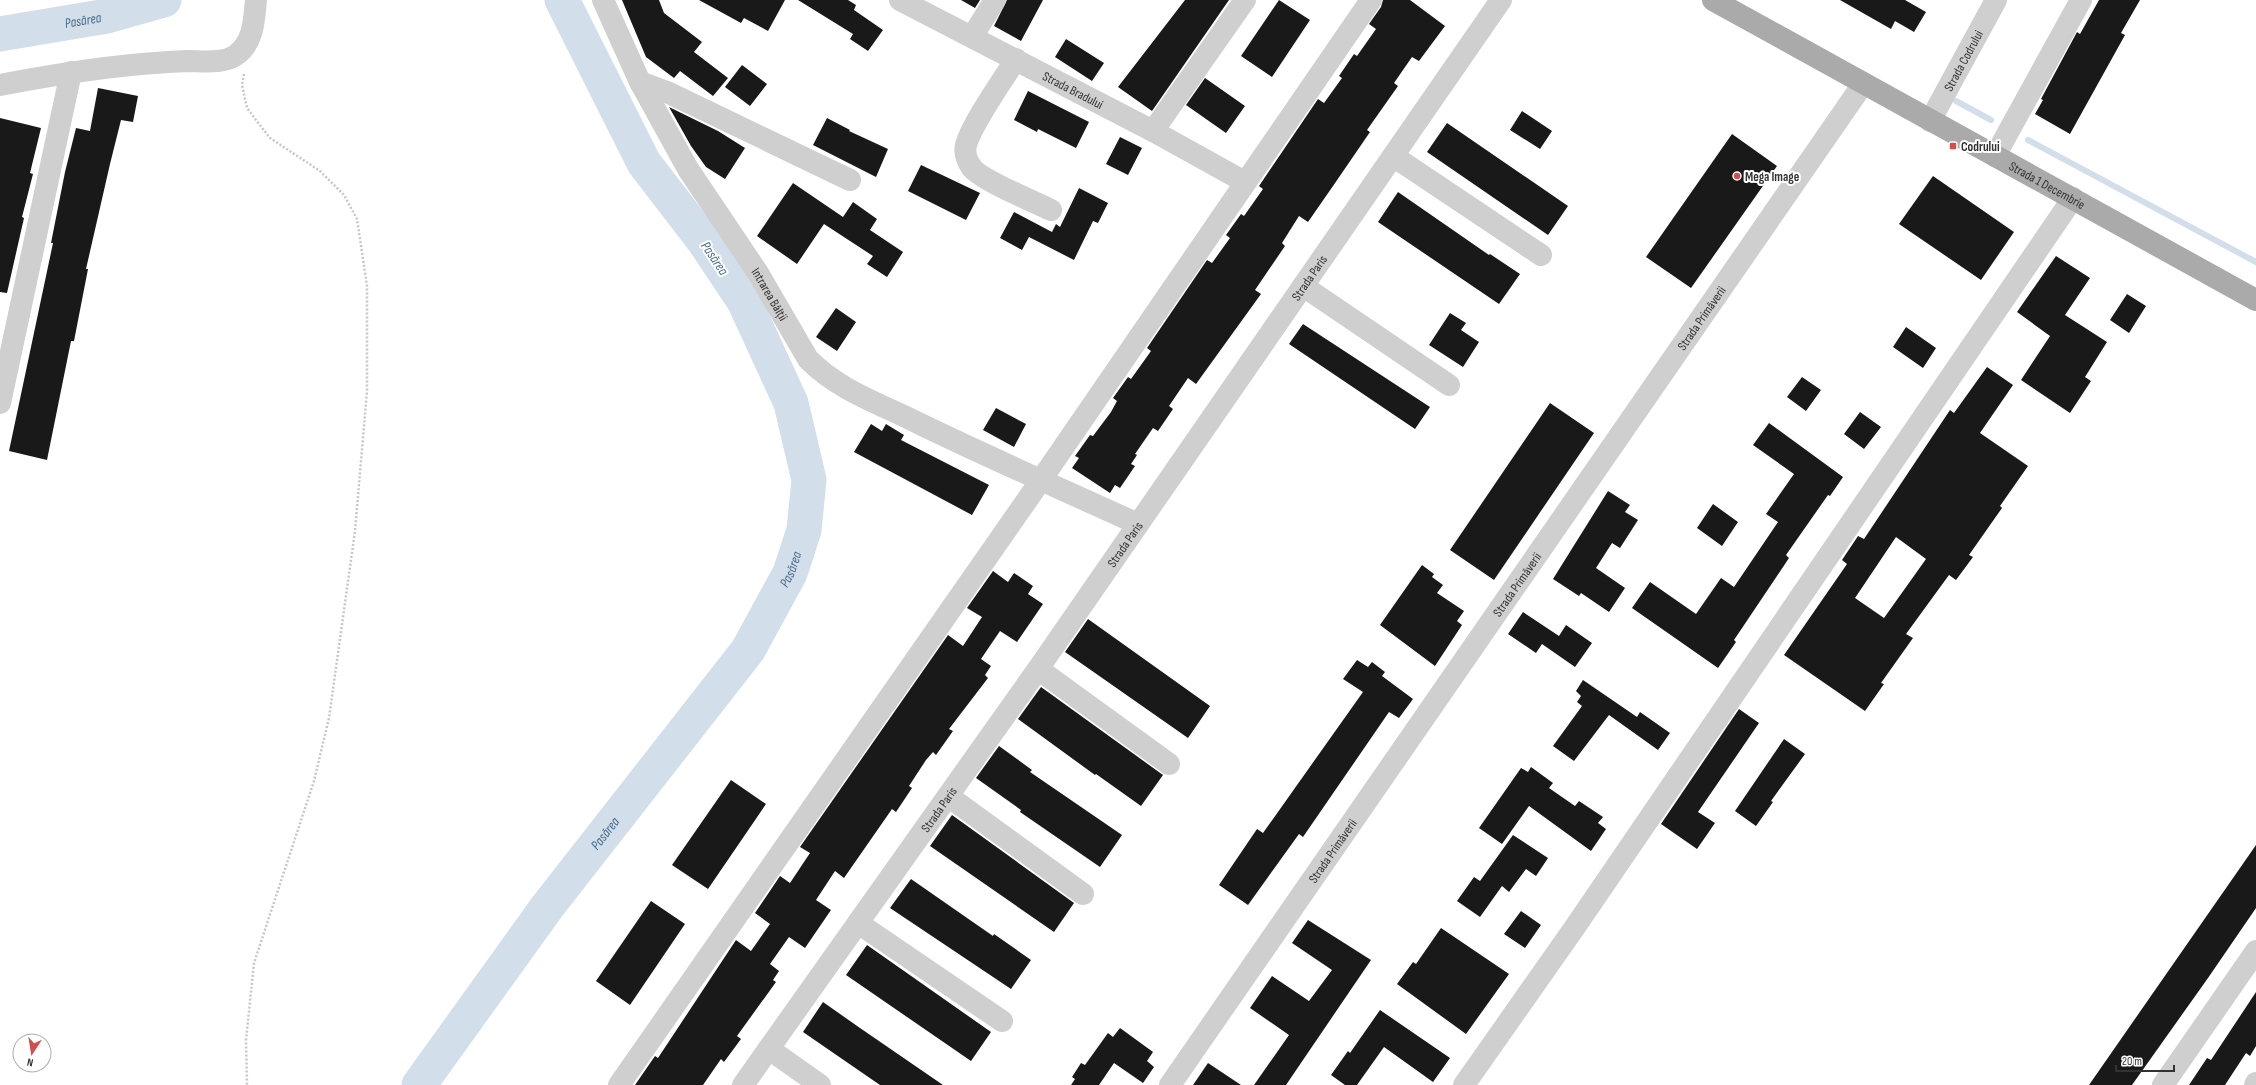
<svg xmlns="http://www.w3.org/2000/svg" width="2256" height="1085" font-family="'Sofia Sans Condensed',sans-serif">
  <style>
    .lines { fill: none; stroke-linecap: round; stroke-linejoin: round }
    .stream { stroke: #d2deea; stroke-width: 6 }
    .river { stroke: #d2deea; stroke-width: 35 }
    .building { fill: #191919; fill-rule: evenodd }
    .path { stroke: #c6c6c6; stroke-width: 2.5; stroke-dasharray: 2 2; stroke-linecap: butt }
    .minor { stroke: #cfcfcf; stroke-width: 22 }
    .major { stroke: #aaa; stroke-width: 22 }
    .poi-dot { fill: #d14f4d; stroke: #fff; stroke-width: 1.5 }
    .labels { text-anchor: middle; stroke-width: 4; stroke-linejoin: round; paint-order: stroke }
    .street-label { font-size: 13px; fill: #323232; stroke: #fff }
    .poi-label { font-size: 13px; font-weight: bold; fill: #323232; stroke: #fff; text-anchor: start }
    .water-label { font-size: 14px; font-style: italic; fill: #496c8b; stroke: #fff }
  </style>
  <rect width="100%" height="100%" fill="#fff"/>
  <g class="lines">
    <path class="stream" d="M 1956,101 L 1991,120
      M 2028,140 L 2256,262"/>
    <g class="river">
      <path id="s1" d="M 0,34 L 107,16 L 164,0"/>
      <path id="s2" d="M 419,1085 L 547,907 L 748,650 L 790,573 L 804,530 L 809,480 L 791,403 L 744,301 L 704,241 L 644,163 L 562,0"/>
    </g>
  </g>
  <path class="building" d="M 622,0 L 659,0 L 664,13 L 702,42 L 694,52 L 728,78 L 713,96 L 680,71 L 674,78 L 646,57 Z
    M 699,0 L 785,0 L 768,31 L 744,18 L 741,23 Z
    M 798,0 L 848,0 L 856,5 L 854,10 L 883,30 L 868,51 L 850,39 L 853,34 Z
    M 961,0 L 980,0 L 975,8 Z
    M 1007,0 L 1043,0 L 1021,41 L 994,26 Z
    M 1185,0 L 1229,0 L 1152,111 L 1118,87 Z
    M 1279,0 L 1310,20 L 1272,77 L 1241,56 Z
    M 1383,0 L 1410,0 L 1445,26 L 1419,61 L 1412,57 L 1394,83 L 1398,86 L 1367,130 L 1370,132 L 1333,186 L 1308,222 L 1299,216 L 1282,243 L 1285,246 L 1255,290 L 1261,294 L 1196,384 L 1188,378 L 1169,406 L 1173,409 L 1158,431 L 1153,428 L 1135,454 L 1137,455 L 1131,464 L 1135,466 L 1120,488 L 1115,485 L 1110,493 L 1072,468 L 1079,458 L 1075,456 L 1090,435 L 1093,436 L 1111,412 L 1117,401 L 1113,398 L 1128,377 L 1131,379 L 1151,351 L 1147,348 L 1207,260 L 1212,263 L 1230,238 L 1226,235 L 1241,214 L 1244,216 L 1263,189 L 1259,186 L 1318,99 L 1324,103 L 1342,78 L 1339,76 L 1354,54 L 1357,56 L 1376,29 L 1369,24 L 1381,7 Z
    M 1840,0 L 1905,0 L 1926,12 L 1914,32 L 1895,21 L 1891,29 Z
    M 2099,0 L 2140,0 L 2121,33 L 2125,35 L 2070,134 L 2035,114 L 2043,100 L 2041,99 L 2077,32 L 2080,34 Z
    M 1066,39 L 1104,63 L 1092,81 L 1055,57 Z
    M 742,65 L 767,84 L 750,106 L 725,87 Z
    M 1205,78 L 1245,106 L 1226,133 L 1186,105 Z
    M 98,88 L 138,96 L 133,122 L 121,120 L 110,164 L 86,269 L 88,269 L 74,341 L 71,341 L 47,460 L 9,451 L 53,243 L 51,243 L 65,172 L 76,128 L 90,131 Z
    M 1028,91 L 1089,122 L 1076,148 L 1038,129 L 1037,132 L 1014,120 Z
    M 669,107 L 718,131 L 745,148 L 725,179 L 706,167 L 691,146 Z
    M 1522,111 L 1552,131 L 1540,149 L 1510,130 Z
    M 0,118 L 41,128 L 30,173 L 33,174 L 22,217 L 24,218 L 7,293 L 0,292 Z
    M 827,118 L 850,130 L 849,131 L 888,149 L 876,177 L 813,145 Z
    M 1447,123 L 1568,206 L 1548,235 L 1427,152 Z
    M 1732,134 L 1777,166 L 1691,288 L 1646,257 Z
    M 1120,137 L 1142,148 L 1128,175 L 1106,164 Z
    M 921,165 L 980,193 L 966,220 L 908,191 Z
    M 1933,176 L 2014,232 L 1981,280 L 1899,224 Z
    M 793,183 L 843,217 L 853,202 L 877,219 L 870,230 L 903,252 L 887,277 L 867,264 L 873,256 L 824,224 L 797,264 L 757,236 Z
    M 1079,188 L 1108,203 L 1098,223 L 1093,221 L 1074,260 L 1029,237 L 1022,250 L 1000,238 L 1014,212 L 1052,232 L 1056,224 L 1060,227 Z
    M 1398,192 L 1489,255 L 1490,254 L 1520,274 L 1499,304 L 1378,222 Z
    M 2056,256 L 2090,278 L 2065,315 L 2107,342 L 2085,377 L 2091,381 L 2070,413 L 2021,380 L 2050,336 L 2017,312 Z
    M 2127,294 L 2146,306 L 2129,333 L 2110,320 Z
    M 836,308 L 856,322 L 837,351 L 816,337 Z
    M 1450,313 L 1466,323 L 1461,330 L 1479,342 L 1463,367 L 1429,345 Z
    M 1303,324 L 1430,407 L 1415,429 L 1289,344 Z
    M 1906,327 L 1936,348 L 1923,368 L 1893,347 Z
    M 1987,367 L 2013,385 L 1980,433 L 2028,466 L 2000,506 L 2002,508 L 1969,555 L 1973,557 L 1956,580 L 1949,575 L 1906,634 L 1913,638 L 1881,683 L 1884,684 L 1865,711 L 1784,655 L 1847,564 L 1842,560 L 1858,536 L 1864,539 L 1950,410 L 1954,413 ZM 1896,537 L 1926,559 L 1884,618 L 1855,598 Z
    M 1802,377 L 1821,390 L 1806,411 L 1787,397 Z
    M 1550,403 L 1594,433 L 1494,580 L 1450,550 Z
    M 996,408 L 1026,424 L 1014,447 L 983,430 Z
    M 1860,412 L 1881,427 L 1864,449 L 1844,434 Z
    M 1769,423 L 1843,477 L 1830,496 L 1828,495 L 1786,555 L 1789,558 L 1734,640 L 1736,642 L 1718,668 L 1632,608 L 1650,582 L 1696,614 L 1721,578 L 1734,587 L 1778,522 L 1766,514 L 1794,474 L 1753,445 Z
    M 871,424 L 882,431 L 886,424 L 904,435 L 901,440 L 989,485 L 972,515 L 854,452 Z
    M 1608,491 L 1630,505 L 1625,512 L 1638,520 L 1620,548 L 1612,543 L 1596,568 L 1625,588 L 1609,612 L 1581,593 L 1579,596 L 1553,579 Z
    M 1713,504 L 1738,522 L 1722,546 L 1697,528 Z
    M 1422,565 L 1434,574 L 1432,577 L 1443,585 L 1437,593 L 1464,611 L 1457,621 L 1462,625 L 1435,666 L 1380,625 Z
    M 993,571 L 1008,582 L 1014,573 L 1033,586 L 1028,594 L 1043,604 L 1017,642 L 1000,631 L 981,659 L 991,666 L 985,675 L 988,678 L 949,729 L 953,731 L 936,755 L 933,752 L 926,760 L 909,786 L 912,788 L 896,812 L 892,809 L 844,878 L 835,871 L 816,900 L 831,910 L 805,948 L 789,937 L 770,964 L 779,971 L 773,980 L 776,982 L 737,1036 L 741,1039 L 724,1062 L 721,1059 L 703,1085 L 635,1085 L 655,1056 L 658,1058 L 736,940 L 751,951 L 770,924 L 755,913 L 780,876 L 790,883 L 810,853 L 800,847 L 948,635 L 963,646 L 982,617 L 967,608 Z
    M 1523,612 L 1559,636 L 1566,625 L 1592,643 L 1575,667 L 1542,644 L 1536,653 L 1508,634 Z
    M 1088,619 L 1210,706 L 1188,738 L 1065,652 Z
    M 1357,660 L 1368,667 L 1372,662 L 1385,672 L 1382,676 L 1413,699 L 1399,718 L 1389,712 L 1303,837 L 1299,834 L 1248,905 L 1219,885 L 1257,829 L 1263,833 L 1363,692 L 1343,679 Z
    M 1583,680 L 1637,717 L 1640,712 L 1670,733 L 1658,750 L 1609,715 L 1574,761 L 1553,746 L 1582,706 L 1577,702 L 1581,696 L 1576,691 Z
    M 1041,687 L 1163,775 L 1141,806 L 1096,774 L 1095,775 L 1018,719 Z
    M 1739,709 L 1759,723 L 1698,812 L 1715,823 L 1697,849 L 1661,824 Z
    M 1784,739 L 1805,754 L 1771,801 L 1773,802 L 1756,826 L 1735,811 Z
    M 999,746 L 1032,770 L 1030,772 L 1122,835 L 1100,867 L 1020,812 L 1021,810 L 976,778 Z
    M 1531,767 L 1553,783 L 1549,788 L 1575,806 L 1579,801 L 1603,817 L 1598,823 L 1606,829 L 1591,851 L 1529,806 L 1502,844 L 1479,828 L 1521,768 L 1528,772 Z
    M 731,780 L 766,804 L 708,889 L 672,865 Z
    M 952,815 L 1074,903 L 1054,932 L 930,846 Z
    M 1513,835 L 1548,858 L 1536,876 L 1526,869 L 1509,892 L 1502,886 L 1480,917 L 1457,901 L 1474,877 L 1480,881 Z
    M 2256,845 L 2256,908 L 2208,978 L 2132,1085 L 2089,1085 Z
    M 911,879 L 993,936 L 994,934 L 1031,960 L 1011,989 L 890,908 Z
    M 651,901 L 685,924 L 630,1005 L 596,981 Z
    M 1521,911 L 1541,925 L 1525,948 L 1504,934 Z
    M 1308,920 L 1371,960 L 1286,1085 L 1254,1085 L 1289,1035 L 1250,1008 L 1272,976 L 1309,1001 L 1332,970 L 1292,943 Z
    M 1441,928 L 1509,974 L 1466,1034 L 1397,984 L 1413,962 L 1416,964 Z
    M 867,945 L 991,1032 L 971,1061 L 846,975 Z
    M 2256,992 L 2256,1046 L 2250,1056 L 2246,1053 L 2225,1085 L 2189,1085 L 2207,1058 L 2211,1060 Z
    M 823,1002 L 860,1028 L 943,1085 L 880,1085 L 848,1063 L 803,1032 Z
    M 1380,1010 L 1450,1058 L 1433,1082 L 1384,1047 L 1357,1085 L 1345,1085 L 1331,1075 L 1348,1051 L 1350,1053 Z
    M 1120,1028 L 1153,1052 L 1147,1061 L 1154,1067 L 1143,1083 L 1114,1063 L 1099,1085 L 1071,1085 L 1075,1079 L 1072,1077 L 1081,1063 L 1085,1065 L 1108,1033 L 1113,1037 Z
    M 1208,1063 L 1241,1085 L 1193,1085 Z"/>
  <g class="lines">
    <path class="path" d="M 244,74 L 242,85 L 247,108 L 259,124 L 270,138 L 320,171 L 344,195 L 357,219 L 367,286 L 367,391 L 355,531 L 329,718 L 314,781 L 254,963 L 246,1040 L 247,1085"/>
    <g class="minor">
      <path id="s3" d="M 603,0 L 640,82 L 688,169 L 758,273 L 808,359 C 836,388 875,402 910,419 C 985,456 1062,489 1138,524"/>
      <path id="s4" d="M 900,0 L 1153,131 L 1245,182"/>
      <path d="M 972,37 L 995,0"/>
      <path d="M 1016,59 C 1003,80 972,123 966,145 C 964,153 967,161 972,168 C 983,181 1033,201 1051,210"/>
      <path d="M 640,82 L 667,92 L 850,180"/>
      <path d="M 0,85 C 62,73 125,63 188,61 C 202,61 224,64 236,55 C 254,42 254,20 256,0"/>
      <path id="s5" d="M 1930,121 L 1996,0"/>
      <path d="M 1153,131 L 1245,0"/>
      <path d="M 1393,156 L 1541,255"/>
      <path d="M 1995,156 L 2081,0"/>
      <path d="M 1303,286 L 1449,385"/>
      <path d="M 0,403 L 71,72"/>
      <path d="M 1038,669 L 1169,764"/>
      <path d="M 948,796 L 1083,894"/>
      <path d="M 858,923 L 1002,1021"/>
      <path d="M 769,1049 L 820,1085"/>
      <path d="M 619,1085 L 1041,480 L 1371,0"/>
      <path id="s6" d="M 743,1085 L 1038,669 L 1501,0"/>
      <path id="s7" d="M 1170,1085 L 1863,84"/>
      <path d="M 1464,1085 L 1575,927 L 2073,198"/>
      <path d="M 2163,1085 L 2256,951"/>
      <path d="M 2255,1085 L 2256,1083"/>
    </g>
    <path class="major" id="s8" d="M 1713,0 L 2256,300"/>
  </g>
  <g class="poi-dot">
    <rect x="1949" y="142" width="8" height="8" rx="2"/>
    <circle cx="1737" cy="176" r="4"/>
  </g>
  <g class="labels">
    <g class="street-label">
      <text dy="5" stroke="none"><textPath href="#s5" startOffset="69">Strada Codrului</textPath></text>
      <text dy="5" stroke="none"><textPath href="#s4" startOffset="195">Strada Bradului</textPath></text>
      <text dy="5" stroke="none"><textPath href="#s8" startOffset="382">Strada 1 Decembrie</textPath></text>
      <text dy="5" stroke="none"><textPath href="#s6" startOffset="986">Strada Paris</textPath></text>
      <text dy="5" stroke="none"><textPath href="#s3" startOffset="339">Intrarea Bălții</textPath></text>
      <text dy="5" stroke="none"><textPath href="#s7" startOffset="933">Strada Primăverii</textPath></text>
      <text dy="5" stroke="none"><textPath href="#s6" startOffset="662">Strada Paris</textPath></text>
      <text dy="5" stroke="none"><textPath href="#s7" startOffset="609">Strada Primăverii</textPath></text>
      <text dy="5" stroke="none"><textPath href="#s6" startOffset="338">Strada Paris</textPath></text>
      <text dy="5" stroke="none"><textPath href="#s7" startOffset="285">Strada Primăverii</textPath></text>
    </g>
    <g class="poi-label">
      <text x="1961" y="151">Codrului</text>
      <text x="1745" y="181">Mega Image</text>
    </g>
    <g class="water-label">
      <text dy="5" stroke="none"><textPath href="#s1" startOffset="84">Pasărea</textPath></text>
      <text transform="translate(715 258) rotate(56)" y="5">Pasărea</text>
      <text dy="5" stroke="none"><textPath href="#s2" startOffset="637">Pasărea</textPath></text>
      <text dy="5" stroke="none"><textPath href="#s2" startOffset="313">Pasărea</textPath></text>
    </g>
  </g>
  <g transform="translate(32 1053) rotate(192)"><circle r="19" fill="#ffffff" stroke="#adadad"/>
  <path d="M0-3L7 15L0 10L-7 15Z" fill="#d14f4d"/>
  <text y="-6" font-size="11" font-weight="bold" text-anchor="middle" fill="#323232">N</text>
  </g>
  <path d="M2116 1065v6h58v-6" fill="none" stroke="#323232" stroke-width="2"/>
  <text x="2122" y="1065" font-size="12" fill="#323232" stroke="#ffffff" stroke-width="3" paint-order="stroke">20 m</text>
</svg>
